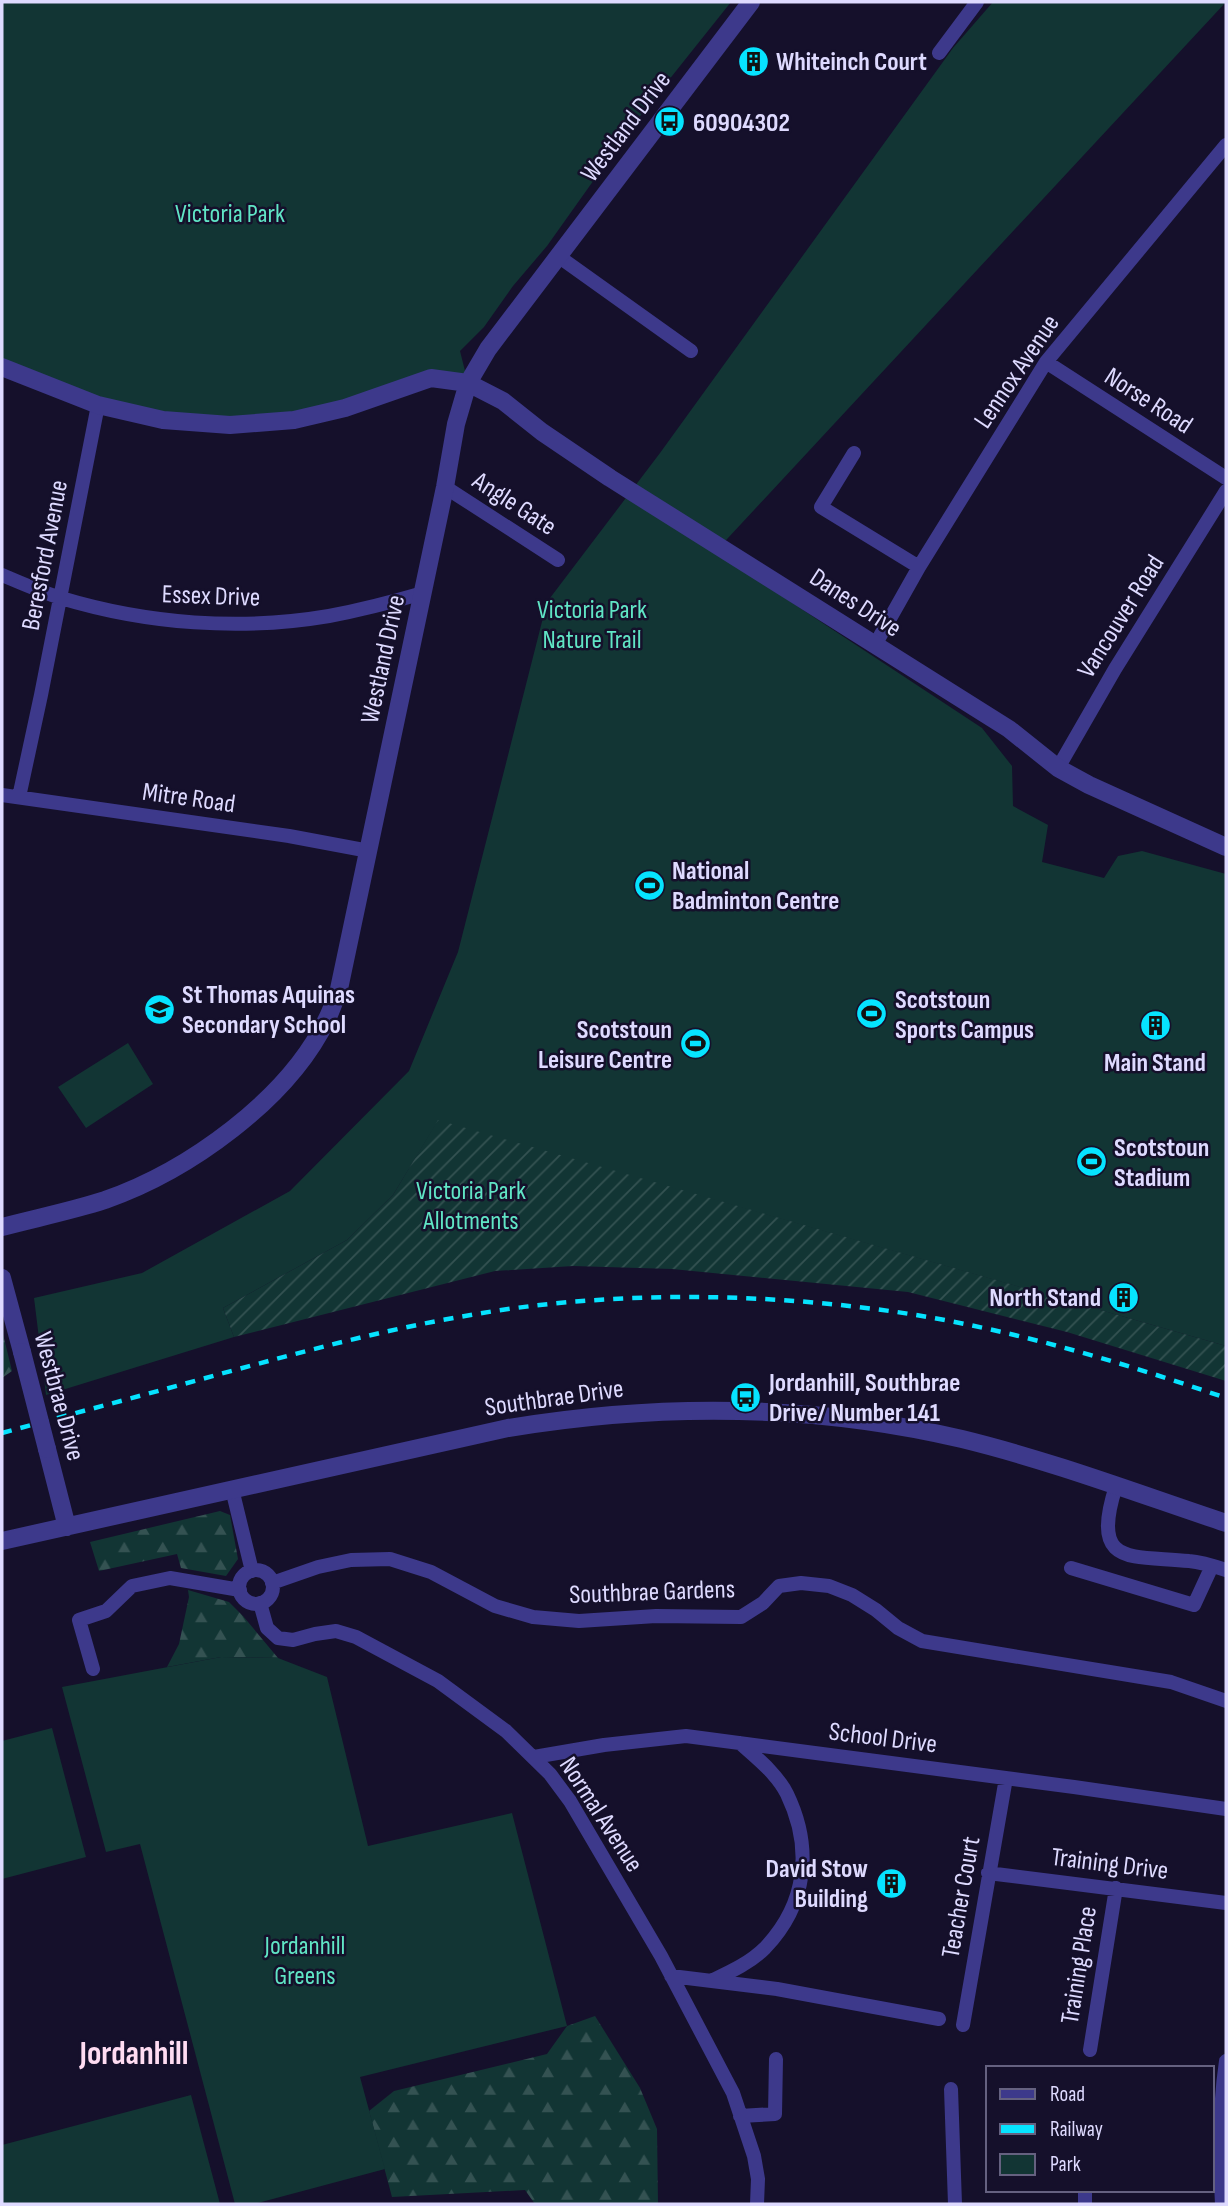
<svg xmlns="http://www.w3.org/2000/svg" width="1228" height="2206" font-family="'Sofia Sans Condensed',sans-serif">
  <style>
    .forest { fill: url(#forest-firs) }
    .park { fill: #123534 }
    .garden { fill: url(#garden-furrows) }
    .lines { fill: none; stroke-linecap: round; stroke-linejoin: round }
    .minor { stroke: #3d398b; stroke-width: 14 }
    .tertiary { stroke: #3d398b; stroke-width: 18 }
    .rail { stroke: #06e3ff; stroke-width: 4.5; stroke-dasharray: 10 9; stroke-linecap: butt }
    .tertiary-bridge { stroke: #3d398b; stroke-width: 18 }
    .labels { text-anchor: middle; stroke-width: 5; stroke-linejoin: round; paint-order: stroke }
    .poi-label { font-size: 26px; font-weight: bold; fill: #dedaff; stroke: #15102b; text-anchor: start }
    .street-label { font-size: 26px; fill: #dedaff; stroke: #15102b }
    .park-label { font-size: 26px; fill: #60e5c5; stroke: #15102b }
    .district-label { font-size: 33px; font-weight: bold; fill: #ffdcf2; stroke: #15102b }
  </style>
  <defs>
    <pattern id="forest-firs" width="22" height="20" patternUnits="userSpaceOnUse" patternTransform="scale(1.75)"><rect width="22" height="20" fill="#123534"/><path d="M5 1l3.5 6h-7zM16 11l3.5 6h-7z" fill="#345252"/></pattern>
    <pattern id="garden-furrows" width="10" height="10" patternUnits="userSpaceOnUse" patternTransform="scale(1.75)"><rect width="10" height="10" fill="#123534"/><path d="M-1 1l2-2M0 10L10 0M9 11l2-2" fill="none" stroke="#345252"/></pattern>
  </defs>
  <rect width="100%" height="100%" fill="#15102b"/>
  <path class="forest" d="M 2,1330 L 12,1371 L 2,1378 Z
    M 220,1511 L 230,1515 L 238,1559 L 226,1576 L 181,1568 L 177,1554 L 99,1571 L 90,1542 Z
    M 188,1590 L 229,1602 L 243,1616 L 278,1658 L 221,1657 L 167,1667 L 179,1644 L 189,1597 Z
    M 595,2016 L 640,2088 L 657,2129 L 658,2204 L 535,2204 L 525,2190 L 392,2197 L 369,2111 L 394,2091 L 547,2054 L 567,2026 Z"/>
  <path class="park" d="M 2,2 L 731,2 L 633,125 L 547,246 L 513,286 L 484,327 L 460,351 L 468,383 L 431,378 L 294,420 L 163,420 L 2,365 Z
    M 993,2 L 1226,2 L 715,552 L 982,728 L 1012,766 L 1013,806 L 1048,825 L 1042,862 L 1104,878 L 1118,856 L 1142,851 L 1226,874 L 1226,1346 L 438,1121 L 393,1195 L 347,1240 L 223,1308 L 234,1337 L 46,1395 L 34,1298 L 142,1273 L 290,1191 L 409,1071 L 458,952 L 547,602 L 660,453 L 953,48 Z
    M 128,1043 L 153,1084 L 86,1128 L 58,1087 Z
    M 221,1657 L 278,1658 L 327,1677 L 368,1846 L 512,1813 L 567,2026 L 360,2077 L 385,2169 L 254,2204 L 235,2204 L 140,1844 L 106,1852 L 62,1687 Z
    M 52,1728 L 86,1857 L 2,1879 L 2,1741 Z
    M 191,2095 L 220,2204 L 2,2204 L 2,2145 Z"/>
  <path class="garden" d="M 438,1120 L 1226,1346 L 1226,1381 L 1067,1332 L 908,1292 L 672,1269 L 573,1266 L 495,1271 L 234,1337 L 223,1308 L 347,1240 L 393,1195 Z"/>
  <g class="lines">
    <path class="minor" d="M 939,53 L 977,2
      M 558,256 L 691,351
      M 1046,362 L 1226,478
      M 854,453 L 821,507 L 919,567
      M 445,487 L 558,560
      M 2,575 C 21,583 41,592 61,598 C 147,624 241,631 329,616 C 361,610 392,602 423,593
      M 875,645 L 919,567 L 1046,362 L 1226,145
      M 1058,768 L 1115,669 L 1226,491
      M 2,795 L 289,836 L 369,851
      M 19,797 L 41,695 L 98,405
      M 1116,1486 C 1090,1567 1130,1555 1189,1561 C 1202,1562 1214,1566 1226,1570
      M 232,1489 L 252,1571
      M 1071,1568 L 1194,1605 L 1212,1566
      M239 1587a17 17 0 1 1 34 0a17 17 0 1 1-34 0Z
      M 272,1583 L 318,1567 L 351,1560 L 390,1559 L 431,1572 L 495,1606 L 533,1617 L 579,1621 L 656,1616 L 741,1617 L 763,1603 L 779,1586 L 801,1583 L 829,1586 L 852,1595 L 876,1610 L 898,1628 L 922,1641 L 1171,1682 L 1226,1701
      M 260,1603 L 267,1628 L 278,1638 L 293,1640 L 315,1634 L 336,1631 L 356,1637 L 438,1681 L 506,1731 L 550,1774 L 570,1801 L 661,1956 L 733,2093 L 754,2156 L 758,2179 L 757,2204
      M 93,1669 L 79,1620 L 106,1611 L 132,1586 L 170,1578 L 240,1590
      M 534,1757 L 604,1745 L 686,1736 L 1074,1787 L 1226,1809
      M 988,1873 L 1226,1903
      M 671,1976 L 777,1989 L 939,2019
      M 711,1981 C 730,1972 750,1963 765,1948 C 807,1904 813,1848 787,1794 C 777,1774 757,1758 740,1743
      M 963,2025 L 1006,1778
      M 1090,2050 L 1116,1888
      M 951,2089 L 955,2204
      M 740,2116 L 775,2114 L 776,2059
      M 1085,2190 L 1085,2204
      M 1222,2204 C 1219,2156 1219,2109 1226,2061"/>
    <path class="tertiary" d="M 2,367 L 98,405 L 163,420 L 230,425 L 294,420 L 345,408 L 431,378 L 468,383 L 503,401 L 542,432 L 610,478 L 1009,729 L 1058,768 L 1089,785 L 1226,847
      M 2,1227 C 36,1218 71,1211 105,1200 C 188,1171 288,1100 327,1019 C 332,1009 335,999 339,989 L 445,487 L 456,424 L 468,383 L 488,349 L 751,2
      M 2,1278 L 22,1352
      M 47,1449 L 67,1527
      M 2,1541 L 508,1428 C 659,1403 813,1404 962,1439 C 1052,1461 1139,1494 1226,1523"/>
    <path class="rail" d="M 2,1433 C 75,1413 148,1394 220,1374 C 302,1352 382,1330 465,1316 C 608,1290 767,1292 910,1314 C 1017,1331 1124,1363 1226,1398"/>
    <path class="tertiary-bridge" d="M 22,1352 L 47,1449"/>
  </g>
  <defs>
    <symbol id="building-disc" viewBox="-11 -11 22 22"><circle r="9.5" fill="#06e3ff" stroke="#15102b"/><path d="M-4-6H4V6H1V3H-1V6H-4ZM-2.5-4.3h1.7v1.8h-1.7ZM.8-4.3h1.7v1.8H.8ZM-2.5-1h1.7V.8h-1.7ZM.8-1h1.7V.8H.8Z" fill="#111"/></symbol>
    <symbol id="bus-disc" viewBox="-11 -11 22 22"><circle r="9.5" fill="#06e3ff" stroke="#15102b"/><path d="M-5-6H5V4H4V6H2V4H-2V6H-4V4H-5ZM-3.5-4V0h7V-4ZM-3.5 1.2v1.5H-2V1.2ZM2 1.2v1.5H3.5V1.2Z" fill="#111"/></symbol>
    <symbol id="stadium-disc" viewBox="-11 -11 22 22"><circle r="9.5" fill="#06e3ff" stroke="#15102b"/><path d="M0-5a6.5 5 0 1 0 0 10a6.5 5 0 1 0 0-10ZM-3.5-1.8h7v3.6h-7Z" fill="#111"/></symbol>
    <symbol id="school-disc" viewBox="-11 -11 22 22"><circle r="9.5" fill="#06e3ff" stroke="#15102b"/><path d="M0-5L7-2L0 1L-7-2ZM-4 1L0 2.5L4 1V4Q0 6-4 4Z" fill="#111"/></symbol>
  </defs>
  <g fill-rule="evenodd">
    <use href="#building-disc" x="736" y="44" width="35" height="35"/>
    <use href="#bus-disc" x="652" y="104" width="35" height="35"/>
    <use href="#stadium-disc" x="632" y="868" width="35" height="35"/>
    <use href="#school-disc" x="142" y="992" width="35" height="35"/>
    <use href="#stadium-disc" x="854" y="996" width="35" height="35"/>
    <use href="#building-disc" x="1138" y="1008" width="35" height="35"/>
    <use href="#stadium-disc" x="678" y="1026" width="35" height="35"/>
    <use href="#stadium-disc" x="1074" y="1144" width="35" height="35"/>
    <use href="#building-disc" x="1106" y="1280" width="35" height="35"/>
    <use href="#bus-disc" x="728" y="1380" width="35" height="35"/>
    <use href="#building-disc" x="874" y="1866" width="35" height="35"/>
  </g>
  <g class="labels">
    <g class="poi-label">
      <text x="776" y="70">Whiteinch Court</text>
      <text x="693" y="131">60904302</text>
      <text x="672" y="879">National<tspan x="672" dy="30">Badminton Centre</tspan></text>
      <text x="182" y="1003">St Thomas Aquinas<tspan x="182" dy="30">Secondary School</tspan></text>
      <text x="895" y="1008">Scotstoun<tspan x="895" dy="30">Sports Campus</tspan></text>
      <text x="672" y="1038" text-anchor="end">Scotstoun<tspan x="672" dy="30">Leisure Centre</tspan></text>
      <text x="1155" y="1071" text-anchor="middle">Main Stand</text>
      <text x="1114" y="1156">Scotstoun<tspan x="1114" dy="30">Stadium</tspan></text>
      <text x="1101" y="1306" text-anchor="end">North Stand</text>
      <text x="769" y="1391">Jordanhill, Southbrae<tspan x="769" dy="30">Drive/ Number 141</tspan></text>
      <text x="868" y="1877" text-anchor="end">David Stow<tspan x="868" dy="30">Building</tspan></text>
    </g>
    <g class="street-label">
      <text transform="translate(625 126) rotate(-53)" y="9">Westland Drive</text>
      <text transform="translate(1016 371) rotate(-56)" y="9">Lennox Avenue</text>
      <text transform="translate(1149 400) rotate(33)" y="9">Norse Road</text>
      <text transform="translate(515 503) rotate(33)" y="9">Angle Gate</text>
      <text transform="translate(44 555) rotate(-79)" y="9">Beresford Avenue</text>
      <text transform="translate(211 595) rotate(2)" y="9">Essex Drive</text>
      <text transform="translate(856 602) rotate(33)" y="9">Danes Drive</text>
      <text transform="translate(1120 616) rotate(-58)" y="9">Vancouver Road</text>
      <text transform="translate(382 659) rotate(-78)" y="9">Westland Drive</text>
      <text transform="translate(189 797) rotate(8)" y="9">Mitre Road</text>
      <text transform="translate(60 1396) rotate(75)" y="9">Westbrae Drive</text>
      <text transform="translate(554 1397) rotate(-8)" y="9">Southbrae Drive</text>
      <text transform="translate(652 1591) rotate(-2)" y="9">Southbrae Gardens</text>
      <text transform="translate(883 1737) rotate(7)" y="9">School Drive</text>
      <text transform="translate(602 1814) rotate(57)" y="9">Normal Avenue</text>
      <text transform="translate(1110 1863) rotate(7)" y="9">Training Drive</text>
      <text transform="translate(960 1897) rotate(-80)" y="9">Teacher Court</text>
      <text transform="translate(1078 1965) rotate(-81)" y="9">Training Place</text>
    </g>
    <g class="park-label">
      <text x="230" y="222">Victoria Park</text>
      <text x="592" y="618">Victoria Park<tspan x="592" dy="30">Nature Trail</tspan></text>
      <text x="471" y="1199">Victoria Park<tspan x="471" dy="30">Allotments</tspan></text>
      <text x="305" y="1954">Jordanhill<tspan x="305" dy="30">Greens</tspan></text>
    </g>
    <g class="district-label">
      <text x="134" y="2064">Jordanhill</text>
    </g>
  </g>
  <rect width="1228" height="2206" fill="none" stroke="#dedaff" stroke-width="7"/>
  <rect x="986" y="2066" width="228" height="126" fill="#15102b" stroke="#656180" stroke-width="2"/>
  <rect x="1000" y="2089" width="35" height="10" fill="#3d398b" stroke="#656180" stroke-width="2"/>
  <text x="1050" y="2101" font-size="21" fill="#dedaff">Road</text>
  <rect x="1000" y="2124" width="35" height="10" fill="#06e3ff" stroke="#656180" stroke-width="2"/>
  <text x="1050" y="2136" font-size="21" fill="#dedaff">Railway</text>
  <rect x="1000" y="2154" width="35" height="21" fill="#123534" stroke="#656180" stroke-width="2"/>
  <text x="1050" y="2171" font-size="21" fill="#dedaff">Park</text>
</svg>
